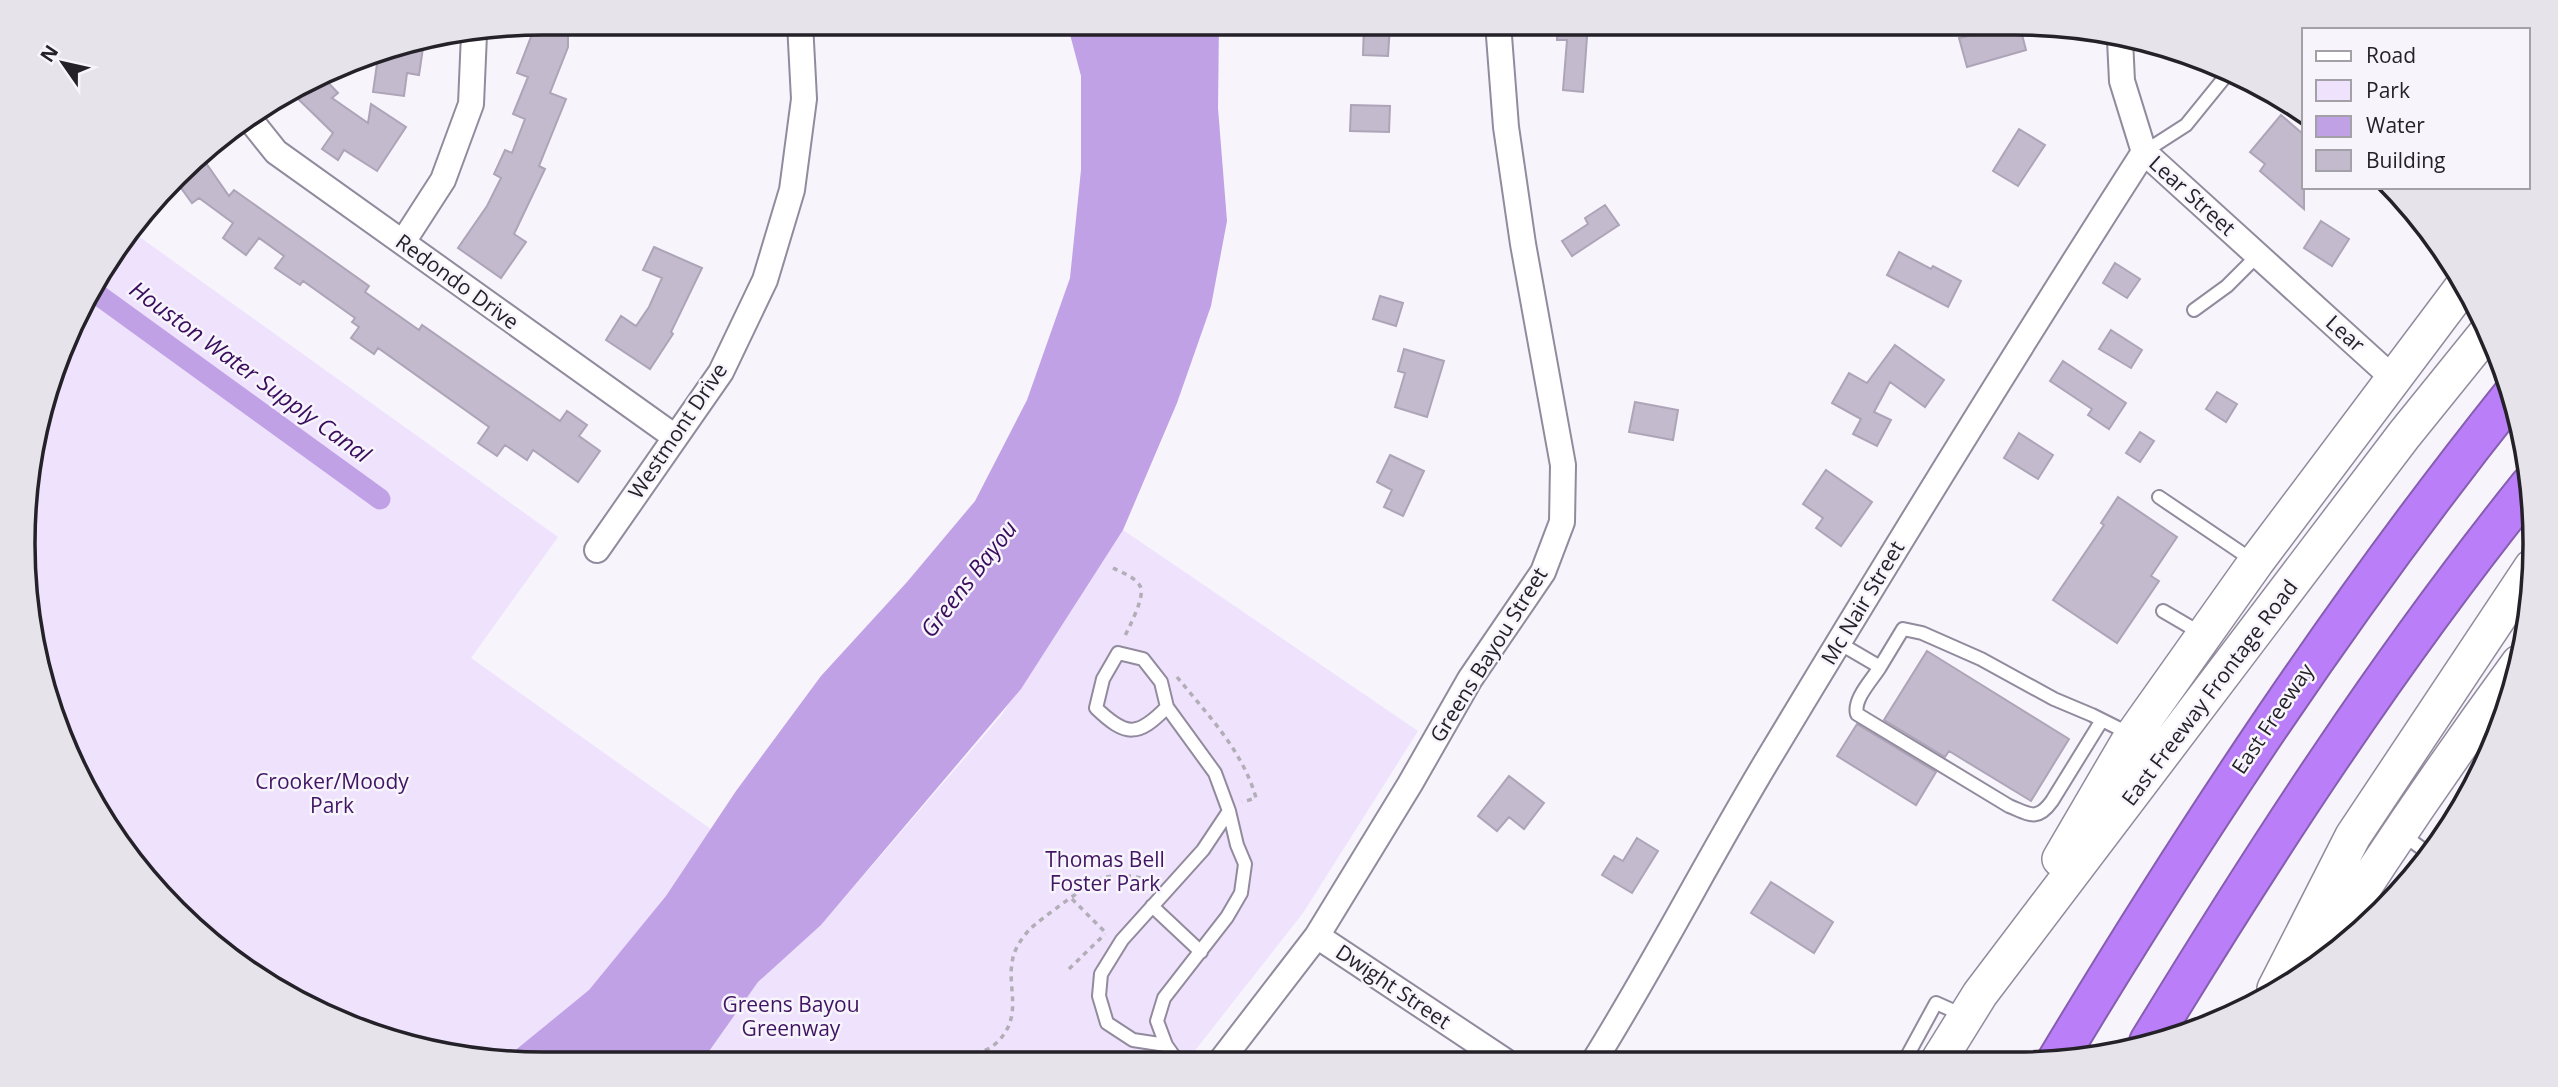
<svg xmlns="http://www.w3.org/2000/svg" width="2558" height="1087" font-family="'Open Sans',sans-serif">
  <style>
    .green { fill: #eee2fd }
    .water { fill: #c0a1e5 }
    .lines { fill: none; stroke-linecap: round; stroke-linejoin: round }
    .canal { stroke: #c0a1e5; stroke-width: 21 }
    .building { fill: #c3bace; stroke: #ada4b8; stroke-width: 2 }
    .service-casing { stroke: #928a9d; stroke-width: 16 }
    .minor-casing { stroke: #928a9d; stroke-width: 28 }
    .secondary-casing { stroke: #928a9d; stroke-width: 38 }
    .motorway-casing { stroke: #865eb0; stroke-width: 42 }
    .path { stroke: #b1aeb6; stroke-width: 3.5; stroke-dasharray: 5 5; stroke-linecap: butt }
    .service { stroke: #fff; stroke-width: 12 }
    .minor { stroke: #fff; stroke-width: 24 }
    .secondary { stroke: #fff; stroke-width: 35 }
    .motorway { stroke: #ba7ff8; stroke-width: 38 }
    .labels { text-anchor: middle; stroke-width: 5; stroke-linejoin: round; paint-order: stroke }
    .street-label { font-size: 21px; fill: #252129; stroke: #f7f4fc }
    .park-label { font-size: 21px; fill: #401563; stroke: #f7f4fc }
    .water-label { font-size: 23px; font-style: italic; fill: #3a0d5c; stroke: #f7f4fc }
    .rim { fill: none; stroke: #252129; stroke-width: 3.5 }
  </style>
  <rect width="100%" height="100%" fill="#f7f4fc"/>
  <path class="green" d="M 134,233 L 558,537 L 471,658 L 722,837 L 619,971 L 521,1061 L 376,1036 L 283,995 L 200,935 L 92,804 L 50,711 L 27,612 L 33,442 L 92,283 Z
    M 1123,530 L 1418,731 L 1303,913 L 1186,1062 L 700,1064 L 758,982 L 821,925 L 1001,716 Z"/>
  <path class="water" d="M 1067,23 L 1219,23 L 1218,108 L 1227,221 L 1211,306 L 1177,403 L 1123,530 L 1021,689 L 821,925 L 758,982 L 700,1064 L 544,1064 L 506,1058 L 589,990 L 666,896 L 736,791 L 821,676 L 907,582 L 975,501 L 1027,400 L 1070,278 L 1081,170 L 1081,76 Z"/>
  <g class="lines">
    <path class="canal" d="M 90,289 L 380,499"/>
  </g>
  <path class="building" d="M 543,23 L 568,23 L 568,47 L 550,93 L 566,99 L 539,166 L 545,169 L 514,234 L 526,242 L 501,278 L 458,248 L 487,206 L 501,178 L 494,174 L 505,150 L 512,153 L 525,119 L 513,114 L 528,77 L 517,73 L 536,24 Z
    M 1558,23 L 1588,23 L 1583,92 L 1563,90 L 1567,40 L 1557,40 Z
    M 1969,23 L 2019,23 L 2026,50 L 1967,67 L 1959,38 L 1972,35 Z
    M 1364,25 L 1390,26 L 1388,56 L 1363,55 Z
    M 406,46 L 423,48 L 419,75 L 407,73 L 404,96 L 373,92 L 379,50 Z
    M 321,75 L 338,93 L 332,98 L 368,123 L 371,104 L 406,127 L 377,171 L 344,150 L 338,160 L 322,149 L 333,133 L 289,90 Z
    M 1351,105 L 1390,106 L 1389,132 L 1350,131 Z
    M 2281,115 L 2304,135 L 2304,209 L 2260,171 L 2265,164 L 2250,152 Z
    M 2019,129 L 2045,145 L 2018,186 L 1993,171 Z
    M 199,153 L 229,196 L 234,190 L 369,286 L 365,292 L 419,330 L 422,325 L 560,421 L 567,411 L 587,425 L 579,436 L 600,451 L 578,482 L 533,450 L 527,460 L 505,445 L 497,456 L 478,443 L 489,427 L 378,348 L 374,354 L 351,338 L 359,327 L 352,322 L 355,318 L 303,281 L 300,285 L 275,268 L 284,256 L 259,238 L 246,255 L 223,238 L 233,223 L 199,198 L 192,203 L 176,181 Z
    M 1605,205 L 1619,225 L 1572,256 L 1562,241 L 1588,224 L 1585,218 Z
    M 2321,221 L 2349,239 L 2332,266 L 2304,248 Z
    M 654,247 L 702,268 L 671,332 L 673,334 L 650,369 L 606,340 L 621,316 L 636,326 L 649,307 L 662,278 L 643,270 Z
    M 1899,252 L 1931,269 L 1933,266 L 1961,281 L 1948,307 L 1887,275 Z
    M 2115,263 L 2140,279 L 2127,298 L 2103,283 Z
    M 1380,296 L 1403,303 L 1396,326 L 1373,319 Z
    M 2111,330 L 2142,350 L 2131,368 L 2099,349 Z
    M 1895,345 L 1944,380 L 1925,407 L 1890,382 L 1874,412 L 1891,420 L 1877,446 L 1853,434 L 1861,419 L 1832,403 L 1849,373 L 1867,383 Z
    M 1404,349 L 1444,361 L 1427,417 L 1395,407 L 1405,373 L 1398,371 Z
    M 2063,361 L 2126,403 L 2109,429 L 2088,415 L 2092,409 L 2050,381 Z
    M 2217,392 L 2237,404 L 2226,422 L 2206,409 Z
    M 1635,402 L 1678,410 L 1673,440 L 1629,432 Z
    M 2140,432 L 2154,441 L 2140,462 L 2126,453 Z
    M 2019,433 L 2053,455 L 2038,479 L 2004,458 Z
    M 1390,455 L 1424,471 L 1403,516 L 1384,507 L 1392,490 L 1377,482 Z
    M 1826,470 L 1872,502 L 1841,546 L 1816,528 L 1823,518 L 1803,504 Z
    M 2118,497 L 2177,537 L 2151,576 L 2159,581 L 2117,643 L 2053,600 L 2104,525 L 2101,523 Z
    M 1927,651 L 2069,739 L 2031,801 L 1949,751 L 1945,757 L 1884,720 Z
    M 1857,724 L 1936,772 L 1916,805 L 1837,756 Z
    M 1509,776 L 1544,803 L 1524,829 L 1509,817 L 1497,831 L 1478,816 Z
    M 1637,838 L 1658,851 L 1632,893 L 1602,875 L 1614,856 L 1623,861 Z
    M 1771,882 L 1833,922 L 1814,953 L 1751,913 Z"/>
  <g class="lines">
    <defs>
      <path id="service" d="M 2144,152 L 2186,125 L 2229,72
        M 2194,310 L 2227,286 L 2258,255
        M 2159,497 L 2255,562
        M 2163,611 L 2204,635
        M 1839,643 L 1880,667 L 1903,629 L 1922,633 L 1981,659 L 2054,699 L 2092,715 L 2130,734
        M 1880,667 C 1872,680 1853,699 1857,714 L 2009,806 C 2029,814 2037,822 2052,801 L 2102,720
        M 1167,707 C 1138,737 1126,737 1096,708 L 1103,679 L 1118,653 L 1143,659 L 1161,682 L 1167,707 L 1215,773 L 1229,811 L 1237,845 L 1245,864 L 1241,893 L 1227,917 L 1164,998 L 1157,1021 L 1166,1045 L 1178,1062
        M 2402,834 L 2428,853
        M 1152,906 L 1201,952
        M 1166,1045 L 1133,1040 L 1107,1023 L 1099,996 L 1101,974 L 1122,940 L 1203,850 L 1229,811
        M 1905,1060 L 1936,1003 L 1965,1016"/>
      <path id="minor" d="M 2120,40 L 2122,81 L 2144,152 L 2394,379
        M 248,117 L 276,152 L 675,437
        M 403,242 L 443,180 L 471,104 L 474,34
        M 597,550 L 721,372 L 765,280 L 792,190 L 804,99 L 800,23
        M 1317,936 L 1505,1061
        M 1594,1061 C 1657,960 1711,853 1773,751 C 1894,550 2017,350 2144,152
        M 1220,1062 L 1317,936 L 1410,784 L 1470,679 L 1543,572 L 1562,522 L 1563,465 L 1523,244 L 1506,127 L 1498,23"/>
      <path id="secondary" d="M 2060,859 L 2129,741 L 2256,562 L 2464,285
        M 2312,968 C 2377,864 2446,763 2519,663
        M 2275,989 L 2353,836 L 2532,567
        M 1939,1060 L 1980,994 L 2404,435 L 2488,331"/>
      <path id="motorway" d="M 2149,1042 C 2266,850 2389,660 2530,485
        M 2057,1060 C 2196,829 2344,605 2512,395"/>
    </defs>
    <use href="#service" class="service-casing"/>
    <use href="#minor" class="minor-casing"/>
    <use href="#secondary" class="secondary-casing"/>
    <use href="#motorway" class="motorway-casing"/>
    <path class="path" d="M 1113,568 C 1121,572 1135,577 1140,586 C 1146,596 1129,627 1124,638
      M 1177,677 C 1207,714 1243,751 1256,798 L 1242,802
      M 1072,899 L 1106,933
      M 1069,969 L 1105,934
      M 907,1063 C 937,1043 971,1064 994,1045 C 1029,1015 1001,982 1016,949 C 1019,942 1026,933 1031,928 C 1041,919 1092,881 1102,878 C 1121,873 1136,876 1155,882"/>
    <use href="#service" class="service"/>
    <use href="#minor" class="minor"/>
    <use href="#secondary" class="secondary"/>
    <use href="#motorway" class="motorway"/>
  </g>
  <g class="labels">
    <g class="street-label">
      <text transform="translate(2192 196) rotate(42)" y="7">Lear Street</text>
      <text transform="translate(457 282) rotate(36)" y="7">Redondo Drive</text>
      <text transform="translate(2345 334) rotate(42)" y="7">Lear</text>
      <text transform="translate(678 431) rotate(-56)" y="7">Westmont Drive</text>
      <text transform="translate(1863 603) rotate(-59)" y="7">Mc Nair Street</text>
      <text transform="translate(1489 655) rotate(-58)" y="7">Greens Bayou Street</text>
      <text transform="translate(2210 693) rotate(-53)" y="7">East Freeway Frontage Road</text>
      <text transform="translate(2273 719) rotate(-56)" y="7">East Freeway</text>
      <text transform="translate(1393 987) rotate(34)" y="7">Dwight Street</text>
    </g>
    <g class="park-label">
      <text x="332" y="789">Crooker/Moody<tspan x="332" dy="24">Park</tspan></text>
      <text x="1105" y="867">Thomas Bell<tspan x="1105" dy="24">Foster Park</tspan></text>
      <text x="791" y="1012">Greens Bayou<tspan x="791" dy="24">Greenway</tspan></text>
    </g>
    <g class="water-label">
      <text transform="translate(250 372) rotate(36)" y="8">Houston Water Supply Canal</text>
      <text transform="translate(969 579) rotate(-52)" y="8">Greens Bayou</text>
    </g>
  </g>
  <path d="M0 0H2558V1087H0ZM543 35H2015A508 508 0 0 1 2523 543V544A508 508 0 0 1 2015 1052H543A508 508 0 0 1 35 544V543A508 508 0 0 1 543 35Z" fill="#e6e3eb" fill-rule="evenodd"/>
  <path class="rim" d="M543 35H2015A508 508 0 0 1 2523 543V544A508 508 0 0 1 2015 1052H543A508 508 0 0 1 35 544V543A508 508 0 0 1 543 35Z"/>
  <rect x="2302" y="28" width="228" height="161" fill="#f7f4fc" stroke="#a3a0a8" stroke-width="2"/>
  <rect x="2316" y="51" width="35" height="10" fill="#ffffff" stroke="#a3a0a8" stroke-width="2"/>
  <text x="2366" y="63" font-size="21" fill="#252129">Road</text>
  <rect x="2316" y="80" width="35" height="21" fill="#eee2fd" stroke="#a3a0a8" stroke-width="2"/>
  <text x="2366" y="98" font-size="21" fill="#252129">Park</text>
  <rect x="2316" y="116" width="35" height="21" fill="#c0a1e5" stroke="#a3a0a8" stroke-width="2"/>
  <text x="2366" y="133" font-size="21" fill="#252129">Water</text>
  <rect x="2316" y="150" width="35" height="21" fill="#c3bace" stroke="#a3a0a8" stroke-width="2"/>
  <text x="2366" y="168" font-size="21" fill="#252129">Building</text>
  <g transform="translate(63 63) rotate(304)" stroke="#f7f4fc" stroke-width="5" paint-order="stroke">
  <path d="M0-5L12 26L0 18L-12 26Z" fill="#252129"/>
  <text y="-10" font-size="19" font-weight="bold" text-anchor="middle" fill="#252129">N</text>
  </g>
</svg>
